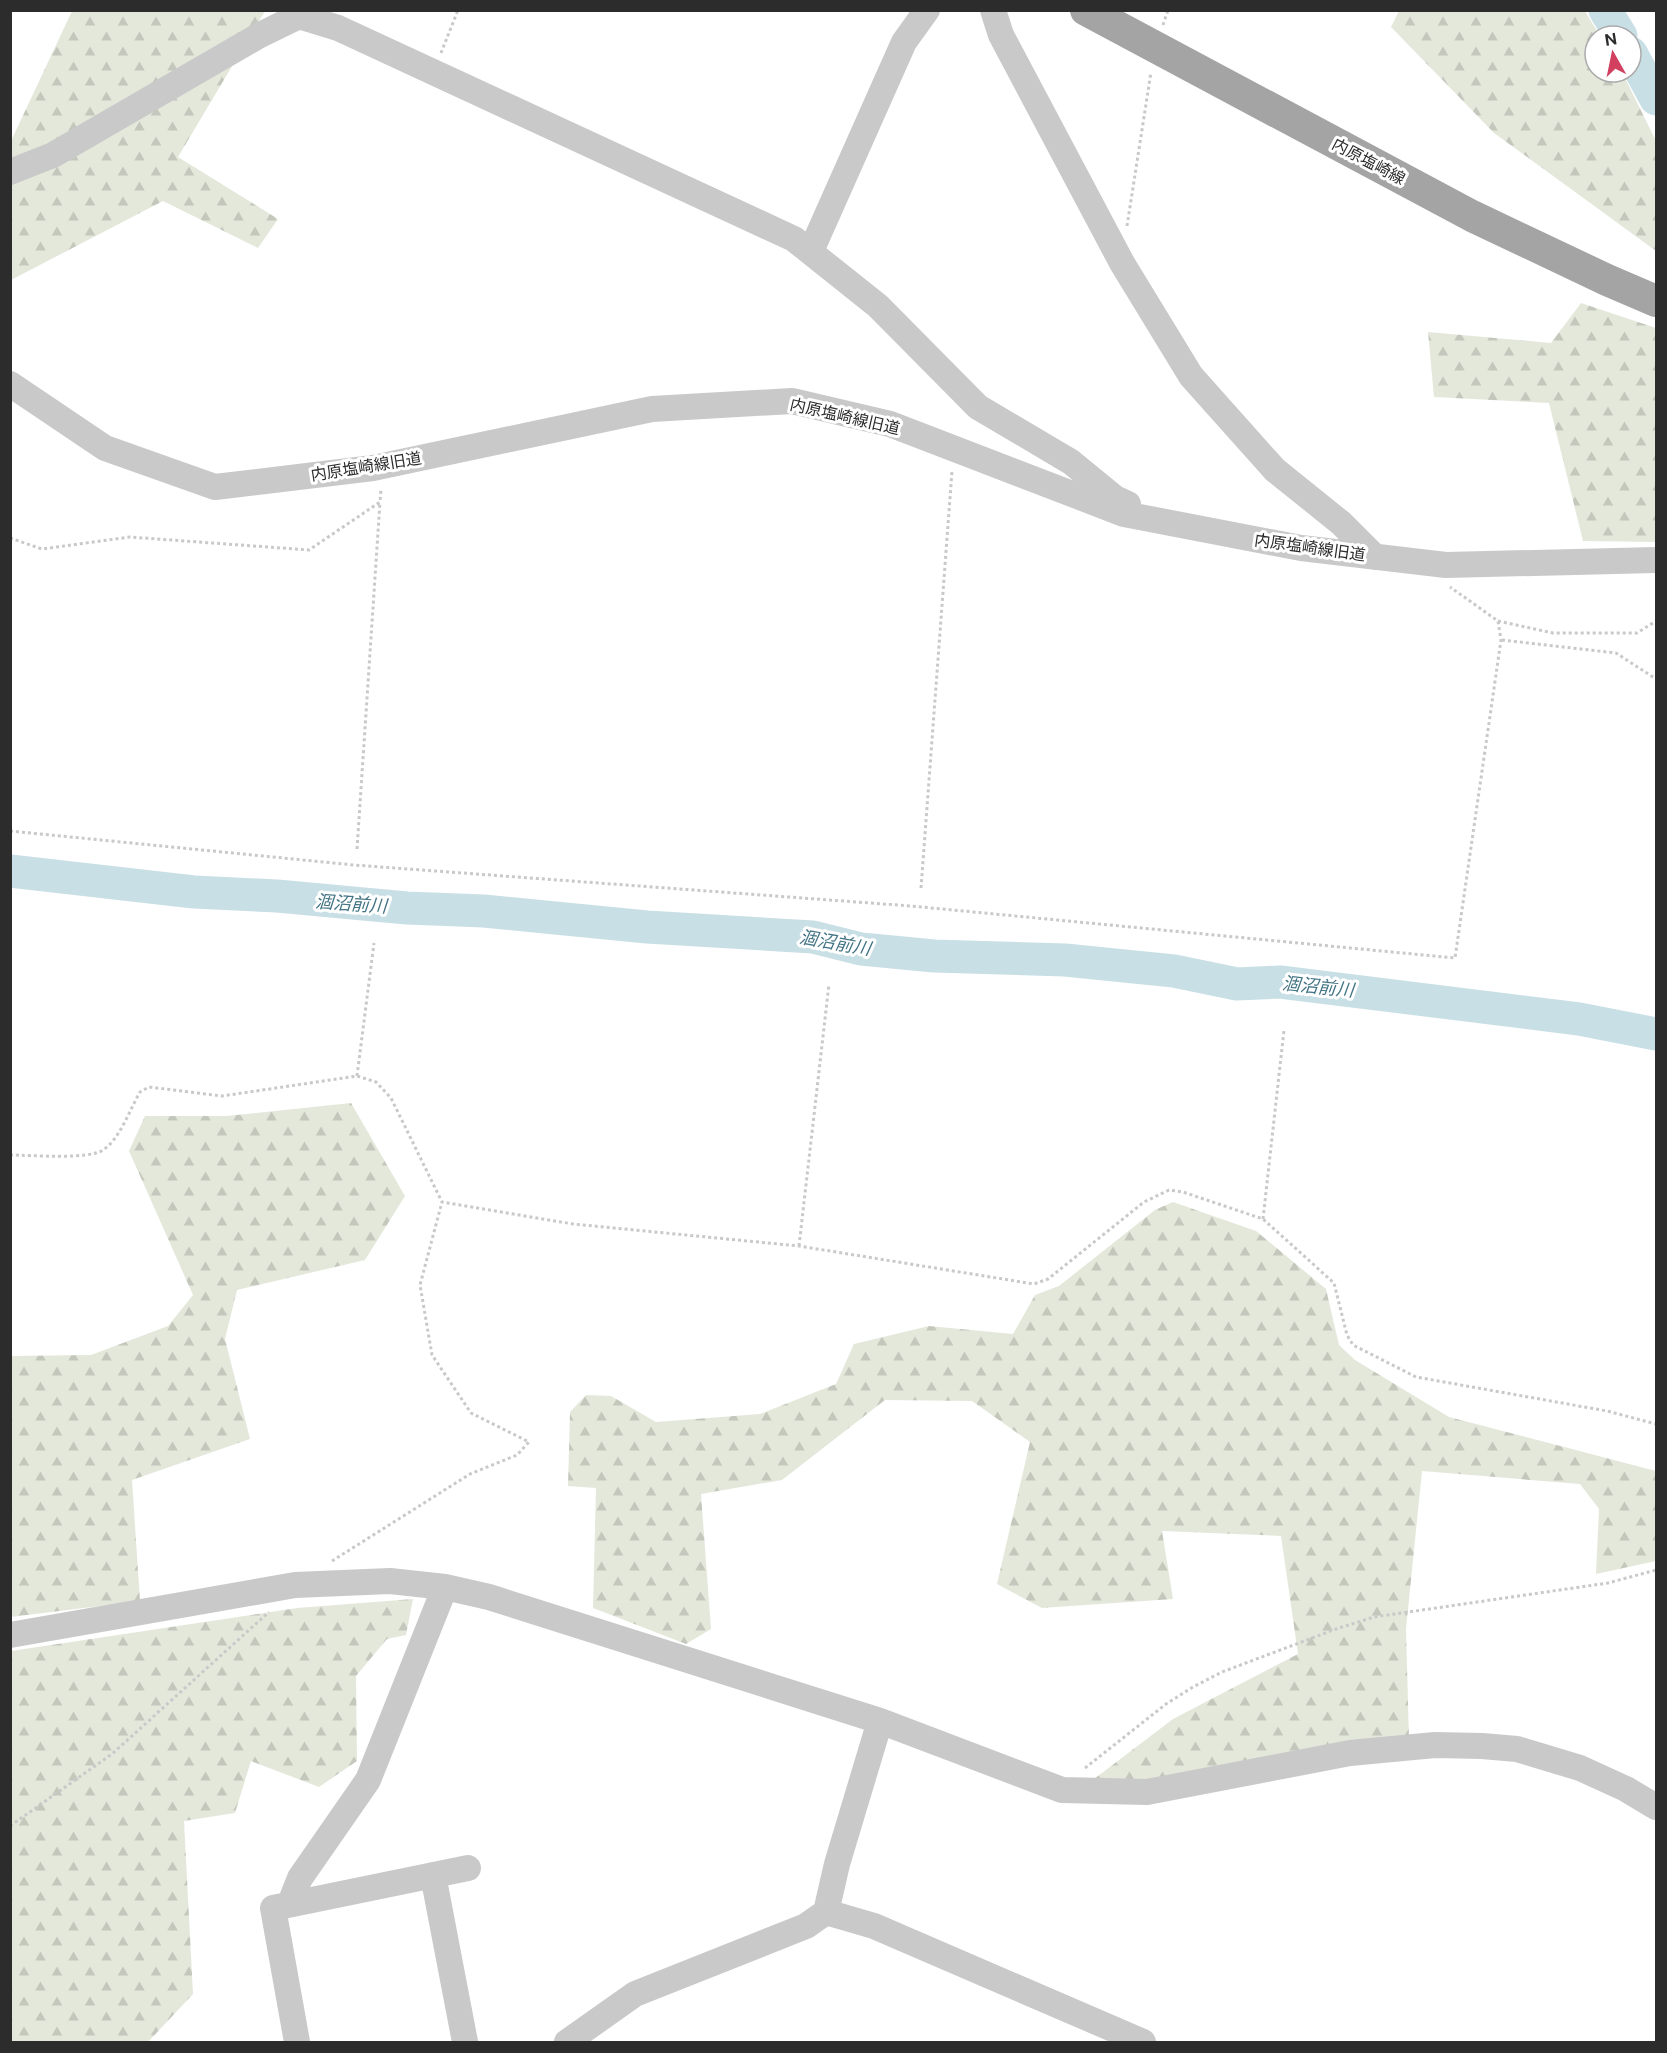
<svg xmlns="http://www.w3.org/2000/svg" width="1667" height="2053" font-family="'Public Sans','Noto Sans JP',sans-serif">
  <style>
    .forest { fill: url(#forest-firs) }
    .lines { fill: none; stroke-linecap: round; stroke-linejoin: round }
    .river { stroke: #c9dfe6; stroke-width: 33 }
    .path { stroke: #c9c9c9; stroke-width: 3; stroke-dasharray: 3 3; stroke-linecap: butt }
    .minor { stroke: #c9c9c9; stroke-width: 26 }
    .major { stroke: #a4a4a4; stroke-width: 32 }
    .labels { text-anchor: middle; stroke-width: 6; stroke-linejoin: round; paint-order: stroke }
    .street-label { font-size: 16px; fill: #2c2c2c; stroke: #fff }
    .water-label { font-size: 18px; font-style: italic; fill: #437485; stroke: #fff }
  </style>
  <defs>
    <pattern id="forest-firs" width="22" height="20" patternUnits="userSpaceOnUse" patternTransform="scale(1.5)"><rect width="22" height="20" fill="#e4e8db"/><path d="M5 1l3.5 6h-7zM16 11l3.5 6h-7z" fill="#c4c7bc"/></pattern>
  </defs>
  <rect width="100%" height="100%" fill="#fff"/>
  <path class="forest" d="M 72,11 L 265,11 L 178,157 L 278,219 L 258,248 L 163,201 L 11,280 L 11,141 Z
    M 1399,11 L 1585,11 L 1600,36 L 1595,36 L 1595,72 L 1622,72 L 1656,141 L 1656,251 L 1494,133 L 1391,27 Z
    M 1581,303 L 1656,328 L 1656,542 L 1583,541 L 1549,403 L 1434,397 L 1428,332 L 1551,343 Z
    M 351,1103 L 405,1196 L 365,1260 L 237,1290 L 225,1339 L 250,1439 L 132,1480 L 140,1601 L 11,1617 L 10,1356 L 91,1355 L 168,1326 L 193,1295 L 129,1151 L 145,1116 L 227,1116 Z
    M 1173,1202 L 1256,1231 L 1326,1289 L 1339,1345 L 1355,1360 L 1449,1417 L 1656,1471 L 1656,1561 L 1596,1574 L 1599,1509 L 1580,1484 L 1422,1471 L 1406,1629 L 1409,1739 L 1160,1780 L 1094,1779 L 1173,1719 L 1298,1654 L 1281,1536 L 1162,1531 L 1173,1599 L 1042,1608 L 997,1584 L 1030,1442 L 972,1401 L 885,1400 L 782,1480 L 701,1494 L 711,1629 L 686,1644 L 593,1608 L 596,1488 L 568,1486 L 570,1412 L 586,1395 L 611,1396 L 656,1422 L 760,1414 L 836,1384 L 854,1344 L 929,1326 L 1013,1334 L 1035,1295 L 1059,1286 L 1155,1210 Z
    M 413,1599 L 406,1635 L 387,1639 L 356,1676 L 357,1761 L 319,1787 L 251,1761 L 235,1813 L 184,1821 L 193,1994 L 148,2042 L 11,2042 L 11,1651 L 297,1608 Z"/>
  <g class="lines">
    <path class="river" d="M 1605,10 L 1621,36
      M 1631,53 L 1656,99
      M 10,871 L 194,892 L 277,896 L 407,908 L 484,911 L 647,927 L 813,937 L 861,949 L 934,956 L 1065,960 L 1174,971 L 1237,984 L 1280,982 L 1579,1019 L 1656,1034"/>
    <path class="path" d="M 1163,25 L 1168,10
      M 441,53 L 458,10
      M 1127,226 L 1151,72
      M 10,538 L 42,549 L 130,537 L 309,550 L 380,502 L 381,489
      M 1498,621 L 1553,633 L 1637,633 L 1656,621
      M 1502,640 L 1616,653 L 1656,679
      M 10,831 L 354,865 L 911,906 L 1455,958 L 1501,640 L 1498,621 L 1450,587
      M 357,849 L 380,502
      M 921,888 L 952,471
      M 357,1076 L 374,943
      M 10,1155 C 29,1155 89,1160 103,1150 C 120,1139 130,1109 140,1092 L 149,1087 L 222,1096 L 357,1076 L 376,1082 L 391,1098 L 442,1202 L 573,1224 L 799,1246 L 1034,1284 L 1048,1279 L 1144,1202 L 1169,1190 L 1183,1192 L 1263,1219 L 1334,1283 L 1347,1335 L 1353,1345 L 1416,1377 L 1607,1411 L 1656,1424
      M 1263,1219 L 1284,1030
      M 799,1246 L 829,984
      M 332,1561 L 470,1474 L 517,1455 L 529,1442 L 471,1413 L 432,1355 L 420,1285 L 442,1202
      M 1085,1768 L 1166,1704 L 1193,1687 L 1222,1672 L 1336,1629 L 1374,1617 L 1608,1583 L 1656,1570
      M 10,1826 L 112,1754 L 269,1612"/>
    <path class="minor" d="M 993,10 L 1001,35 L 1122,263 L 1191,376 L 1275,470 L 1341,523 L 1375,557
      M 10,172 L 53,155 L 260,35 L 299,16 L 338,28 L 794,239 L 878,306 L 978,407 L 1071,462 L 1115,498 L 1128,504
      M 811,251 L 904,42 L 927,10
      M 10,384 L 105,448 L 215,487 L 373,468 L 652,409 L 792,401 L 890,424 L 1124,514 L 1301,548 L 1446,565 L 1656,560
      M 10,1635 L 295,1585 L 390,1581 L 445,1587 L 489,1597 L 880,1721 L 1062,1790 L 1147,1792 L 1350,1753 L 1435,1745 L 1482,1746 L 1517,1749 L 1580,1768 L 1626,1789 L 1656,1807
      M 433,1875 L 465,2042
      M 290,1903 L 300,1878 L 368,1780 L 445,1587
      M 826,1912 L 874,1926 L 1143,2042
      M 297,2042 L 273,1908 L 468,1868
      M 567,2042 L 635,1994 L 806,1926 L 826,1912 L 837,1864 L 880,1721"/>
    <path class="major" d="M 1086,10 L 1472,216 L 1607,280 L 1656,301"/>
  </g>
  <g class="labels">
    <g class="street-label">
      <text transform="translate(1369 161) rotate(28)" y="6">内原塩崎線</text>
      <text transform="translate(845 416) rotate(13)" y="6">内原塩崎線旧道</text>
      <text transform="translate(366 466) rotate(-9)" y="6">内原塩崎線旧道</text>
      <text transform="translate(1310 547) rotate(8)" y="6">内原塩崎線旧道</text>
    </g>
    <g class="water-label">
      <text transform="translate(351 904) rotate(4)" y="6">涸沼前川</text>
      <text transform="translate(835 943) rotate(10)" y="6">涸沼前川</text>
      <text transform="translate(1318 987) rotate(6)" y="6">涸沼前川</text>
    </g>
  </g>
  <rect width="1667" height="2053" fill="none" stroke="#2c2c2c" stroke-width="24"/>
  <g transform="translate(1613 54) rotate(351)"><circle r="28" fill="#ffffff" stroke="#ababab" stroke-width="1.5"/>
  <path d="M0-4.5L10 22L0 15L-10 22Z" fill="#d1405e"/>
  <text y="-9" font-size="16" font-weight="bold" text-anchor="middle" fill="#2c2c2c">N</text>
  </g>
</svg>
